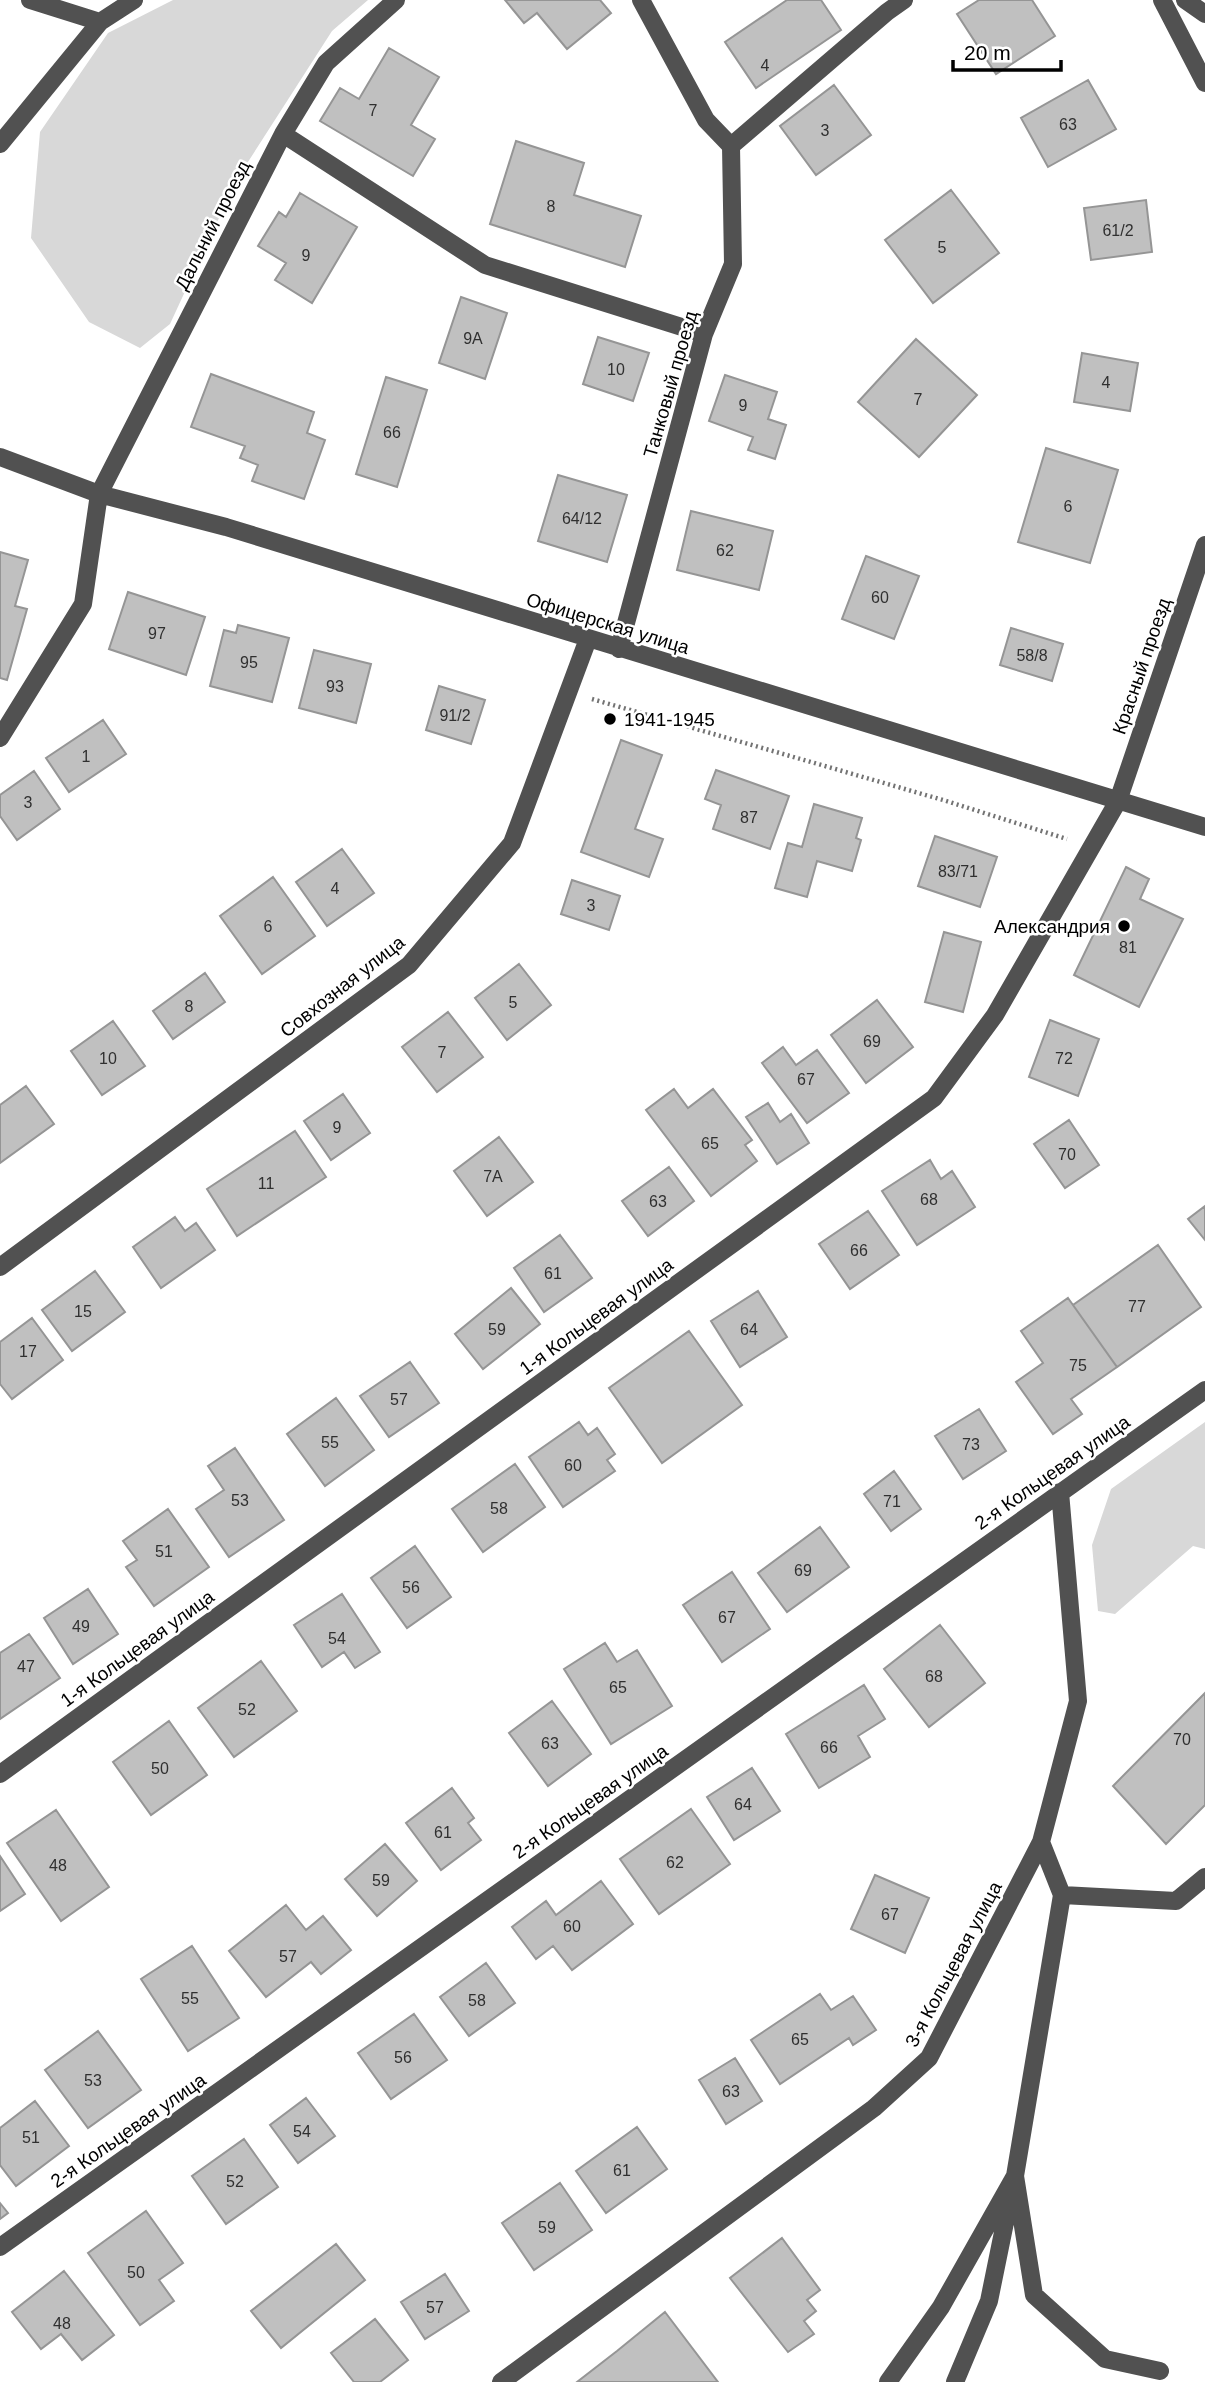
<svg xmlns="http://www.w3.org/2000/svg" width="1205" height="2382" font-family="Arial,sans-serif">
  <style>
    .green { fill: #d8d8d8 }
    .building { fill: #c0c0c0; stroke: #959595; stroke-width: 2 }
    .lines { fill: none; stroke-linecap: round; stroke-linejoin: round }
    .path { stroke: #737373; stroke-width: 4.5; stroke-dasharray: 2 3.5; stroke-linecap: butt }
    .minor { stroke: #515151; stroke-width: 18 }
    .poi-dot { fill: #000; stroke: #fff; stroke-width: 2.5 }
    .labels { text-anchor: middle; stroke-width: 5; stroke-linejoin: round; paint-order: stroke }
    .number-label { font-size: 16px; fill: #303030 }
    .street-label { font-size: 19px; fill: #000; stroke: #fff }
    .poi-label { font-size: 19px; fill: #000; stroke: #fff; text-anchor: start }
  </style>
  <rect width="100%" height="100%" fill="#fff"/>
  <path class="green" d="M 173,0 L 368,0 L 332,31 L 237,179 L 170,324 L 140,348 L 89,322 L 31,238 L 40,132 L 108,33 Z
    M 1205,1422 L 1205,1549 L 1193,1546 L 1115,1614 L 1098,1611 L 1092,1545 L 1111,1489 Z"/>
  <path class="building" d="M 505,0 L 600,0 L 611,13 L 567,49 L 537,13 L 524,23 Z
    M 787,0 L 821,0 L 841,30 L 756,88 L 725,42 Z
    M 979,0 L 1032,0 L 1055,36 L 996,74 L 957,14 Z
    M 389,48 L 439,77 L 411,125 L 435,139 L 413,176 L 320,121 L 340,88 L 359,99 Z
    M 1088,80 L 1116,129 L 1048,167 L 1021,118 Z
    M 834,85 L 871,135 L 816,175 L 780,126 Z
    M 516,141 L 584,163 L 574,195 L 641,216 L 625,267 L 490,224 Z
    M 951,190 L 999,253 L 933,303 L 885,240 Z
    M 300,193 L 357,227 L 312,303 L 275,280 L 286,263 L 258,246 L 279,212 L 286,217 Z
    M 1146,200 L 1152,252 L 1091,260 L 1084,208 Z
    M 461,297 L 507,313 L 485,379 L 439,363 Z
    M 598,337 L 649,353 L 633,401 L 583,384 Z
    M 916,339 L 977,395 L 919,457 L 858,402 Z
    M 1082,353 L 1138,363 L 1130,411 L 1074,402 Z
    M 211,374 L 314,412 L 307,433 L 325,440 L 304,499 L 252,481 L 258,465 L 240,458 L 245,446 L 191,427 Z
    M 725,375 L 777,392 L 768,419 L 786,425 L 775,459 L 748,450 L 753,437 L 709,421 Z
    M 386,377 L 427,390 L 397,487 L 356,474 Z
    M 1046,448 L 1118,470 L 1090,563 L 1018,542 Z
    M 558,475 L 627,495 L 607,562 L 538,541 Z
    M 691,511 L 773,531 L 759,590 L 677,570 Z
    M 0,552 L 28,560 L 15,606 L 27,609 L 7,680 L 0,678 Z
    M 866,556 L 919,576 L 894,639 L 842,619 Z
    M 128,592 L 205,617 L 186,675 L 109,649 Z
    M 238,625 L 289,638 L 272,702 L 210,686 L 224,630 L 236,633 Z
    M 1011,628 L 1063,644 L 1052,681 L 1000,665 Z
    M 314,650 L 371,664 L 356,723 L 299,708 Z
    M 439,686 L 485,700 L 471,744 L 426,730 Z
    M 103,720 L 126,754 L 69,792 L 46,758 Z
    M 621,740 L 662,755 L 635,829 L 663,839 L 649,877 L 581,852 Z
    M 716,770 L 789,796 L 770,849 L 713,829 L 721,805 L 705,799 Z
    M 34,771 L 60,809 L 17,840 L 0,816 L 0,795 Z
    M 814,804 L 862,818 L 856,838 L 861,840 L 852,871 L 817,861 L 807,897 L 775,888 L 788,843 L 802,847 Z
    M 935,836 L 997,857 L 980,907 L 918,886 Z
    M 342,849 L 374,893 L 327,926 L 296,882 Z
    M 1126,867 L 1149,879 L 1140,899 L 1183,919 L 1139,1007 L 1074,975 Z
    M 273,877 L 315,936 L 262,974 L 220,916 Z
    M 572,880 L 620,896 L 609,930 L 561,914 Z
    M 944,932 L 981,942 L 963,1012 L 925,1002 Z
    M 519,964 L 551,1005 L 507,1040 L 475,998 Z
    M 205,973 L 225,1002 L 173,1039 L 153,1011 Z
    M 877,1000 L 913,1047 L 866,1083 L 831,1035 Z
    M 448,1012 L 483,1057 L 437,1092 L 402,1047 Z
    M 1050,1020 L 1099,1039 L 1078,1096 L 1029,1077 Z
    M 113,1021 L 145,1066 L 102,1095 L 71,1051 Z
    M 783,1047 L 796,1065 L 817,1050 L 849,1093 L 807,1123 L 762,1063 Z
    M 26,1086 L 54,1124 L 0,1163 L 0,1105 Z
    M 674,1089 L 688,1108 L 713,1089 L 752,1140 L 745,1145 L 757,1161 L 711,1196 L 646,1110 Z
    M 343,1094 L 370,1133 L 331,1160 L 304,1121 Z
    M 768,1103 L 780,1122 L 791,1114 L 809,1143 L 777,1164 L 746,1117 Z
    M 1069,1120 L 1099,1165 L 1065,1188 L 1034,1144 Z
    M 295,1131 L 326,1177 L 237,1236 L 207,1189 Z
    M 499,1137 L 533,1182 L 487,1216 L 454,1171 Z
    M 930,1160 L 941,1179 L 952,1171 L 975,1207 L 917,1245 L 882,1191 Z
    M 669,1167 L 694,1201 L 648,1236 L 622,1201 Z
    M 1205,1206 L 1205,1240 L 1188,1219 Z
    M 868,1211 L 899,1255 L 850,1289 L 819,1244 Z
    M 175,1217 L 185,1231 L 196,1223 L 215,1250 L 161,1288 L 133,1247 Z
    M 560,1235 L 592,1278 L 544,1312 L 514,1268 Z
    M 1158,1245 L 1201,1307 L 1117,1367 L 1073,1305 Z
    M 95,1271 L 125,1312 L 72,1351 L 42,1310 Z
    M 511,1288 L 540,1324 L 483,1369 L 455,1334 Z
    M 758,1291 L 787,1337 L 740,1367 L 711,1321 Z
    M 1068,1298 L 1117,1367 L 1071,1399 L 1082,1414 L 1053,1434 L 1016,1382 L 1043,1363 L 1021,1331 Z
    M 32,1318 L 63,1360 L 12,1399 L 0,1384 L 0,1342 Z
    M 689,1331 L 742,1405 L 662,1463 L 609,1388 Z
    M 410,1362 L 439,1403 L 389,1437 L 360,1396 Z
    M 336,1398 L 374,1450 L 325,1486 L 287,1434 Z
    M 979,1409 L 1006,1451 L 963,1479 L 935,1436 Z
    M 579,1422 L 588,1435 L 597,1428 L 615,1454 L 607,1460 L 615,1471 L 563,1507 L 529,1457 Z
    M 235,1448 L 284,1520 L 229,1557 L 196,1509 L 224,1490 L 208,1466 Z
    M 515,1464 L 545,1507 L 483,1552 L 452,1509 Z
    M 894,1471 L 921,1509 L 891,1531 L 864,1494 Z
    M 168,1509 L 209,1567 L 154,1606 L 126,1567 L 137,1560 L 123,1541 Z
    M 820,1527 L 849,1567 L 787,1612 L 758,1573 Z
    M 415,1546 L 451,1597 L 407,1628 L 371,1578 Z
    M 732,1572 L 770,1629 L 722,1662 L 683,1605 Z
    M 88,1589 L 118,1634 L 73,1664 L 44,1618 Z
    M 342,1594 L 380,1652 L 355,1668 L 344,1652 L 322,1667 L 294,1625 Z
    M 940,1625 L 985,1683 L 929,1727 L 884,1669 Z
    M 29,1634 L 60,1678 L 0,1719 L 0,1653 Z
    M 605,1643 L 617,1662 L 637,1650 L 672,1706 L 611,1744 L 564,1669 Z
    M 261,1661 L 297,1711 L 234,1757 L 198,1708 Z
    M 864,1685 L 885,1719 L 858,1736 L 870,1757 L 819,1788 L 786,1734 Z
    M 1205,1693 L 1205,1805 L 1166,1844 L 1113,1786 Z
    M 552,1701 L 591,1754 L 548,1786 L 509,1733 Z
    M 169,1721 L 207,1775 L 151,1815 L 113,1762 Z
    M 752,1768 L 780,1811 L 734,1840 L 707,1797 Z
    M 452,1788 L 474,1818 L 468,1823 L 481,1840 L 441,1870 L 406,1823 Z
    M 691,1809 L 730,1864 L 659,1914 L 620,1859 Z
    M 56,1810 L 109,1887 L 61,1921 L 7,1843 Z
    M 385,1844 L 417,1881 L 377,1916 L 345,1879 Z
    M 0,1856 L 25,1894 L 0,1911 Z
    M 875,1875 L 929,1898 L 905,1953 L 851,1929 Z
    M 601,1881 L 633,1924 L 572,1970 L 553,1946 L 536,1959 L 512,1927 L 546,1901 L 556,1915 Z
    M 286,1905 L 306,1930 L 323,1916 L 351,1950 L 321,1974 L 311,1962 L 266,1997 L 229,1951 Z
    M 192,1946 L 239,2018 L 188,2051 L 141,1979 Z
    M 486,1963 L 515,2003 L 469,2036 L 440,1997 Z
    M 820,1994 L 831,2010 L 853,1996 L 876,2030 L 853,2045 L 849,2038 L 780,2084 L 751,2040 Z
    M 414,2014 L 447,2060 L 391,2099 L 358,2053 Z
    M 98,2031 L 141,2090 L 88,2128 L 45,2070 Z
    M 735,2058 L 762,2101 L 726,2124 L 699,2080 Z
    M 306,2098 L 335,2136 L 298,2163 L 270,2125 Z
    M 35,2101 L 69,2146 L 16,2186 L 0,2165 L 0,2128 Z
    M 637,2127 L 667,2169 L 606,2213 L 576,2171 Z
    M 244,2139 L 278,2187 L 226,2224 L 192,2176 Z
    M 560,2183 L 592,2230 L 534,2270 L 502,2223 Z
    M 0,2203 L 8,2213 L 0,2219 Z
    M 146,2211 L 183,2263 L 159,2280 L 174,2301 L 140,2325 L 88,2253 Z
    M 782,2238 L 820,2290 L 807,2300 L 816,2311 L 804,2321 L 814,2334 L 788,2352 L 730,2278 Z
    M 336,2244 L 365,2280 L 281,2348 L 251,2311 Z
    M 64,2271 L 114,2335 L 82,2360 L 61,2334 L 41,2349 L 12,2312 Z
    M 445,2274 L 469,2311 L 425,2339 L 401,2302 Z
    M 665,2312 L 718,2382 L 577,2382 L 617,2351 Z
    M 375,2319 L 408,2360 L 380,2382 L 354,2382 L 331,2353 Z"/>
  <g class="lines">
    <path class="path" d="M 592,699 L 943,800 L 1067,839"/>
    <path class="minor" d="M 30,0 L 100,22
      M 641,0 L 706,120 L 731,146
      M 1162,0 L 1205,83
      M 1185,0 L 1205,14
      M 283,134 L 485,265 L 704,334
      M 0,144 L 100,22 L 134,0
      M 0,457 L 99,494 L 226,527 L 1205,827
      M 619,649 L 704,334 L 733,264 L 731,146 L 887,12 L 904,0
      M 0,738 L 83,604 L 99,494 L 283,134 L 326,63 L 396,0
      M 0,1267 L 409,965 L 512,843 L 588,639
      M 0,1774 L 934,1098 L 995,1015 L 1118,801 L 1205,545
      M 1041,1842 L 1062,1895 L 1015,2176 L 1034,2295 L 1105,2359 L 1160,2371
      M 1062,1895 L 1176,1901 L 1205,1877
      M 0,2247 L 1205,1390
      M 501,2382 L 874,2108 L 929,2058 L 1041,1842 L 1078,1701 L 1060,1492
      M 888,2382 L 941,2307 L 1015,2176
      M 955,2382 L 989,2301 L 1011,2193"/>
  </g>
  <g class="poi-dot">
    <circle cx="610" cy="719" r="7"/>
    <circle cx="1124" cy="926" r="7"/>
  </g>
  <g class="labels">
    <g class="number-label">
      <text x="765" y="71">4</text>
      <text x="373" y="116">7</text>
      <text x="1068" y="130">63</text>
      <text x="825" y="136">3</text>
      <text x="551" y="212">8</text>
      <text x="1118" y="236">61/2</text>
      <text x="942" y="253">5</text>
      <text x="306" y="261">9</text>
      <text x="473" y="344">9А</text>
      <text x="616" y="375">10</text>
      <text x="1106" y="388">4</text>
      <text x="918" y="405">7</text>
      <text x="743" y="411">9</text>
      <text x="392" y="438">66</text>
      <text x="1068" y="512">6</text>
      <text x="582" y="524">64/12</text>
      <text x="725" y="556">62</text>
      <text x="880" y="603">60</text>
      <text x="157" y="639">97</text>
      <text x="1032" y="661">58/8</text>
      <text x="249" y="668">95</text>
      <text x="335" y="692">93</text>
      <text x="455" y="721">91/2</text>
      <text x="86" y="762">1</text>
      <text x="28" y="808">3</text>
      <text x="749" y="823">87</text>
      <text x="958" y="877">83/71</text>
      <text x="335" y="894">4</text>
      <text x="591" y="911">3</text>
      <text x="268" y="932">6</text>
      <text x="1128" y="953">81</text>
      <text x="513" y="1008">5</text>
      <text x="189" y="1012">8</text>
      <text x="872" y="1047">69</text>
      <text x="442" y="1058">7</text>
      <text x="108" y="1064">10</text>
      <text x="1064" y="1064">72</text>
      <text x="806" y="1085">67</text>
      <text x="337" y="1133">9</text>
      <text x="710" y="1149">65</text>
      <text x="1067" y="1160">70</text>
      <text x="493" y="1182">7А</text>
      <text x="266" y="1189">11</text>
      <text x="929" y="1205">68</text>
      <text x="658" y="1207">63</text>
      <text x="859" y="1256">66</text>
      <text x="553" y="1279">61</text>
      <text x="1137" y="1312">77</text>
      <text x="83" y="1317">15</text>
      <text x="497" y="1335">59</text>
      <text x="749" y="1335">64</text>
      <text x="28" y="1357">17</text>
      <text x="1078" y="1371">75</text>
      <text x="399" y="1405">57</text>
      <text x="330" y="1448">55</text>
      <text x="971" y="1450">73</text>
      <text x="573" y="1471">60</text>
      <text x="240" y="1506">53</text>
      <text x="892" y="1507">71</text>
      <text x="499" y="1514">58</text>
      <text x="164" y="1557">51</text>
      <text x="803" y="1576">69</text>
      <text x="411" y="1593">56</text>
      <text x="727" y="1623">67</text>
      <text x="81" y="1632">49</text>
      <text x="337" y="1644">54</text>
      <text x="26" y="1672">47</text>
      <text x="934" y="1682">68</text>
      <text x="618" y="1693">65</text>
      <text x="247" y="1715">52</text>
      <text x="1182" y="1745">70</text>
      <text x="550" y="1749">63</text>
      <text x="829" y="1753">66</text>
      <text x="160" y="1774">50</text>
      <text x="743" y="1810">64</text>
      <text x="443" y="1838">61</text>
      <text x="675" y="1868">62</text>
      <text x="58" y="1871">48</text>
      <text x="381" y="1886">59</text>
      <text x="890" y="1920">67</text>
      <text x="572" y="1932">60</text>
      <text x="288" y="1962">57</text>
      <text x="190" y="2004">55</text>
      <text x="477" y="2006">58</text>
      <text x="800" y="2045">65</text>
      <text x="403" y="2063">56</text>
      <text x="93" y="2086">53</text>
      <text x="731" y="2097">63</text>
      <text x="302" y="2137">54</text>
      <text x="31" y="2143">51</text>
      <text x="622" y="2176">61</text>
      <text x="235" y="2187">52</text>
      <text x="547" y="2233">59</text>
      <text x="136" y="2278">50</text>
      <text x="435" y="2313">57</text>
      <text x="62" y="2329">48</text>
    </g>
    <g class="street-label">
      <text transform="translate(212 225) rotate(-63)" y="7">Дальний проезд</text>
      <text transform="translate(670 384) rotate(-74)" y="7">Танковый проезд</text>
      <text transform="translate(608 623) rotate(17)" y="7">Офицерская улица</text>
      <text transform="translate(1141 666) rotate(-71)" y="7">Красный проезд</text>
      <text transform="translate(342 986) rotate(-38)" y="7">Совхозная улица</text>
      <text transform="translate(596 1316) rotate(-36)" y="7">1-я Кольцевая улица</text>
      <text transform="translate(1052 1472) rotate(-35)" y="7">2-я Кольцевая улица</text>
      <text transform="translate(137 1648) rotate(-36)" y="7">1-я Кольцевая улица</text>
      <text transform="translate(590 1801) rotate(-35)" y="7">2-я Кольцевая улица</text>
      <text transform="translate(953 1964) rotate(-62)" y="7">3-я Кольцевая улица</text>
      <text transform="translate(128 2130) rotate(-35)" y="7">2-я Кольцевая улица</text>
    </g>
    <g class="poi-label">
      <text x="624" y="726">1941-1945</text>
      <text x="1110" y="933" text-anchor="end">Александрия</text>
    </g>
  </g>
  <path d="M953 60v10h108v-10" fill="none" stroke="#000000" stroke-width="3.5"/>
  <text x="964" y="60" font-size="21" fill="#000000" stroke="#ffffff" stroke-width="5" paint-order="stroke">20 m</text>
</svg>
